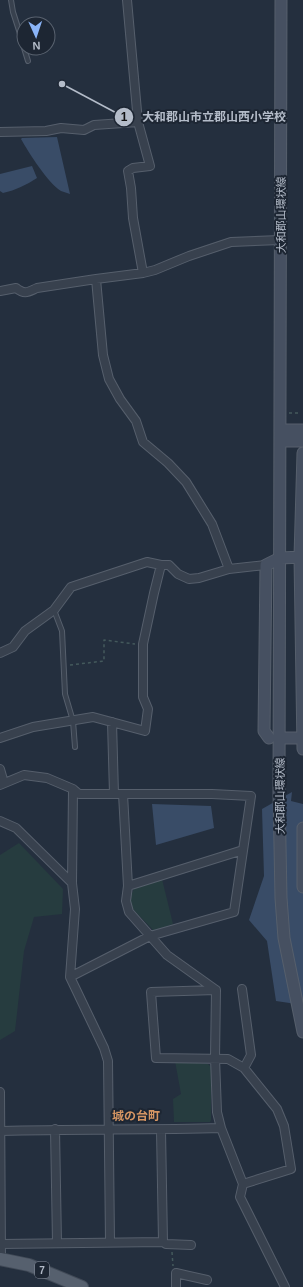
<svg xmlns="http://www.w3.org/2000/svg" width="303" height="1287" font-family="Helvetica,'Noto Sans JP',sans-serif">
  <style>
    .green { fill: #263c3f }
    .water { fill: #394c67 }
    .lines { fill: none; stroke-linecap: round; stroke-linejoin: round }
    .service-casing { stroke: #565f6c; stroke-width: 6 }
    .minor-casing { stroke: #565f6c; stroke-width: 10 }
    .secondary-casing { stroke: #565f6c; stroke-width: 13 }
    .primary-casing { stroke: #414a57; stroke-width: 14 }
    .path { stroke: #44595c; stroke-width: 1.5; stroke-dasharray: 3 3; stroke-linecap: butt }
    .service { stroke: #38414e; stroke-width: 4 }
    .minor { stroke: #38414e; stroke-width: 8 }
    .secondary { stroke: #465061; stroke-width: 11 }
    .primary { stroke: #56606e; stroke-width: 12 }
    .labels { text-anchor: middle; stroke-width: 4; stroke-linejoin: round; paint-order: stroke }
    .shield { fill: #1d2633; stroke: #878f9c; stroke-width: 1 }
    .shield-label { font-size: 10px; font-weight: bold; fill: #b4bcc9 }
    .street-label { font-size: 11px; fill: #b4bcc9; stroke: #1d2633 }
    .neighbourhood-label { font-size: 12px; font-weight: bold; fill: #d59563; stroke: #1d2633 }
    .leader { fill: none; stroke: #b4bcc9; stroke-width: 1.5 }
    .callout-dot { fill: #b4bcc9; stroke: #1d2633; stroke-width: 1.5 }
    .mark-label { font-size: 12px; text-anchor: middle; font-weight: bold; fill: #111 }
    .callout-label { font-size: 12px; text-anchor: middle; font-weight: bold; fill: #b4bcc9; stroke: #1d2633; stroke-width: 4; stroke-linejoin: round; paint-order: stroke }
  </style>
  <rect width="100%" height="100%" fill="#242f3e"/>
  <path class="green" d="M 19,843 L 63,889 L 62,914 L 34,917 L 24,951 L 15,1031 L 0,1040 L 0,855 Z
    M 162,879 L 173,924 L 154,931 L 130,906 L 131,896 L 135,886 Z
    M 175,1061 L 208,1064 L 211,1067 L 211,1120 L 210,1122 L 174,1122 L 173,1099 L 181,1094 Z"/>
  <path class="water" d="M 57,137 L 70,194 C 67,193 64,192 61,191 C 48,183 29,153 21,139 L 22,138 Z
    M 32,166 L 37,178 C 26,185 16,190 3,193 L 0,191 L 0,174 Z
    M 292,792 L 291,801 L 303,804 L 303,1005 L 276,1001 L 267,941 L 249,920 L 264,876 L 262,809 Z
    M 152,804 L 211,806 L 214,828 L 156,845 Z"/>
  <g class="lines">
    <defs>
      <path id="service" d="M 11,0 L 13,12 L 24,46
        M 24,48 L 28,61
        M 54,610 L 62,631 L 65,694 L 73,721 L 75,747"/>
      <path id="minor" d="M 127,0 L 138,122 L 150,166 L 133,168 L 128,171 L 131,188 L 133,218 L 143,273
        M 0,132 L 46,131 L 61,128 L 84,130 L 94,125 L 138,122
        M 96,279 L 103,355 L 109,379 L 120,399 L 136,421 L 143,442 L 168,463 L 186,482 L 212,524 L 229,569
        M 0,291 L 16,288 C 25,295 28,292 37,288 L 96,279 L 143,273 L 155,270 L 189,256 L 231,242 L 280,240
        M 0,653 L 13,647 L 25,631 L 54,610 L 71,587 L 147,562 L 161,565 L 169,565 L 178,574 L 189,579 L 199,578 L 229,569 L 266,565
        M 112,722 L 114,794
        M 0,738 L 33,727 L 93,717 L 145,731 L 148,709 L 143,697 L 143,644 L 154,593 L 161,565
        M 0,769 L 4,783
        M 0,785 L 24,775 L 47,778 L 73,789 L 79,794 L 212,794 L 251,796 L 234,912 L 150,936 L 70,977
        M 73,789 L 72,883 L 75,909 L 70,977 L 104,1048 L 108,1061 L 110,1242
        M 123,794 L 128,886 L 126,901 L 129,912 L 167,955 L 216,990 L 215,1058 L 217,1112 L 221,1128 L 243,1184 L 240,1197 L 285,1287
        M 0,821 L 16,828 L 72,883
        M 128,886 L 243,850
        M 242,989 L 251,1055 L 244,1068
        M 216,990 L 151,992 L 156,1058 L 228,1059 L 244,1068 L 277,1109 L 284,1126 L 291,1169 L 243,1184
        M 0,1092 L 1,1259
        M 55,1129 L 57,1243
        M 1,1131 C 74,1129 148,1130 221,1128
        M 163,1242 L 166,1244 L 191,1245
        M 1,1244 L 163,1242 L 161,1130
        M 176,1287 L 176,1273 L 207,1280"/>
      <path id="secondary" d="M 281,0 L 279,793 L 281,898 L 284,938 L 303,1032
        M 280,430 L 303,430
        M 280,441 L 303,441
        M 303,453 L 300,557 L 303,749
        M 269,738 L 264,731 L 266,565 L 280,558 L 303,557
        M 283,738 L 298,738
        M 303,828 L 303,887"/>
      <path id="primary" d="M 0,1259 L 29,1265 L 82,1287"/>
    </defs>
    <use href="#service" class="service-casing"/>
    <use href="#minor" class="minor-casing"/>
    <use href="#secondary" class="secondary-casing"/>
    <use href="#primary" class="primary-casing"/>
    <path class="path" d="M 289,413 L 299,413
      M 70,665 L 104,661 L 104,640 L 135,644
      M 172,1252 L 173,1266"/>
    <use href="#service" class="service"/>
    <use href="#minor" class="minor"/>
    <use href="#secondary" class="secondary"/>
    <use href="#primary" class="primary"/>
  </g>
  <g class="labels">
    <rect class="shield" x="35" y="1262" width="14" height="16" rx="3"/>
    <g class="shield-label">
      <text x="42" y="1274">7</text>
    </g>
    <g class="street-label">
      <text transform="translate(281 215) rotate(-90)" y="4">大和郡山環状線</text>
      <text transform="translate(280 796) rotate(-90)" y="4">大和郡山環状線</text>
    </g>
    <g class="neighbourhood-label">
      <text x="136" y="1120">城の台町</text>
    </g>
  </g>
  <path class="leader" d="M62 84L124 117"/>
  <g class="callout-dot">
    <circle cx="62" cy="84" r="4"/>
    <circle cx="124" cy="117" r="10"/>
  </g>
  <g class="mark-label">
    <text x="124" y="121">1</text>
  </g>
  <g class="callout-label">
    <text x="214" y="121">大和郡山市立郡山西小学校</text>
  </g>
  <g transform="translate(36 36) rotate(177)"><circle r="19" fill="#1d2633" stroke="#59626f"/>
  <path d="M0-3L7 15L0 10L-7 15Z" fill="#8ab4f8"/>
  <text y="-6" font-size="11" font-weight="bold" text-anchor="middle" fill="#b4bcc9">N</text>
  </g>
</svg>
